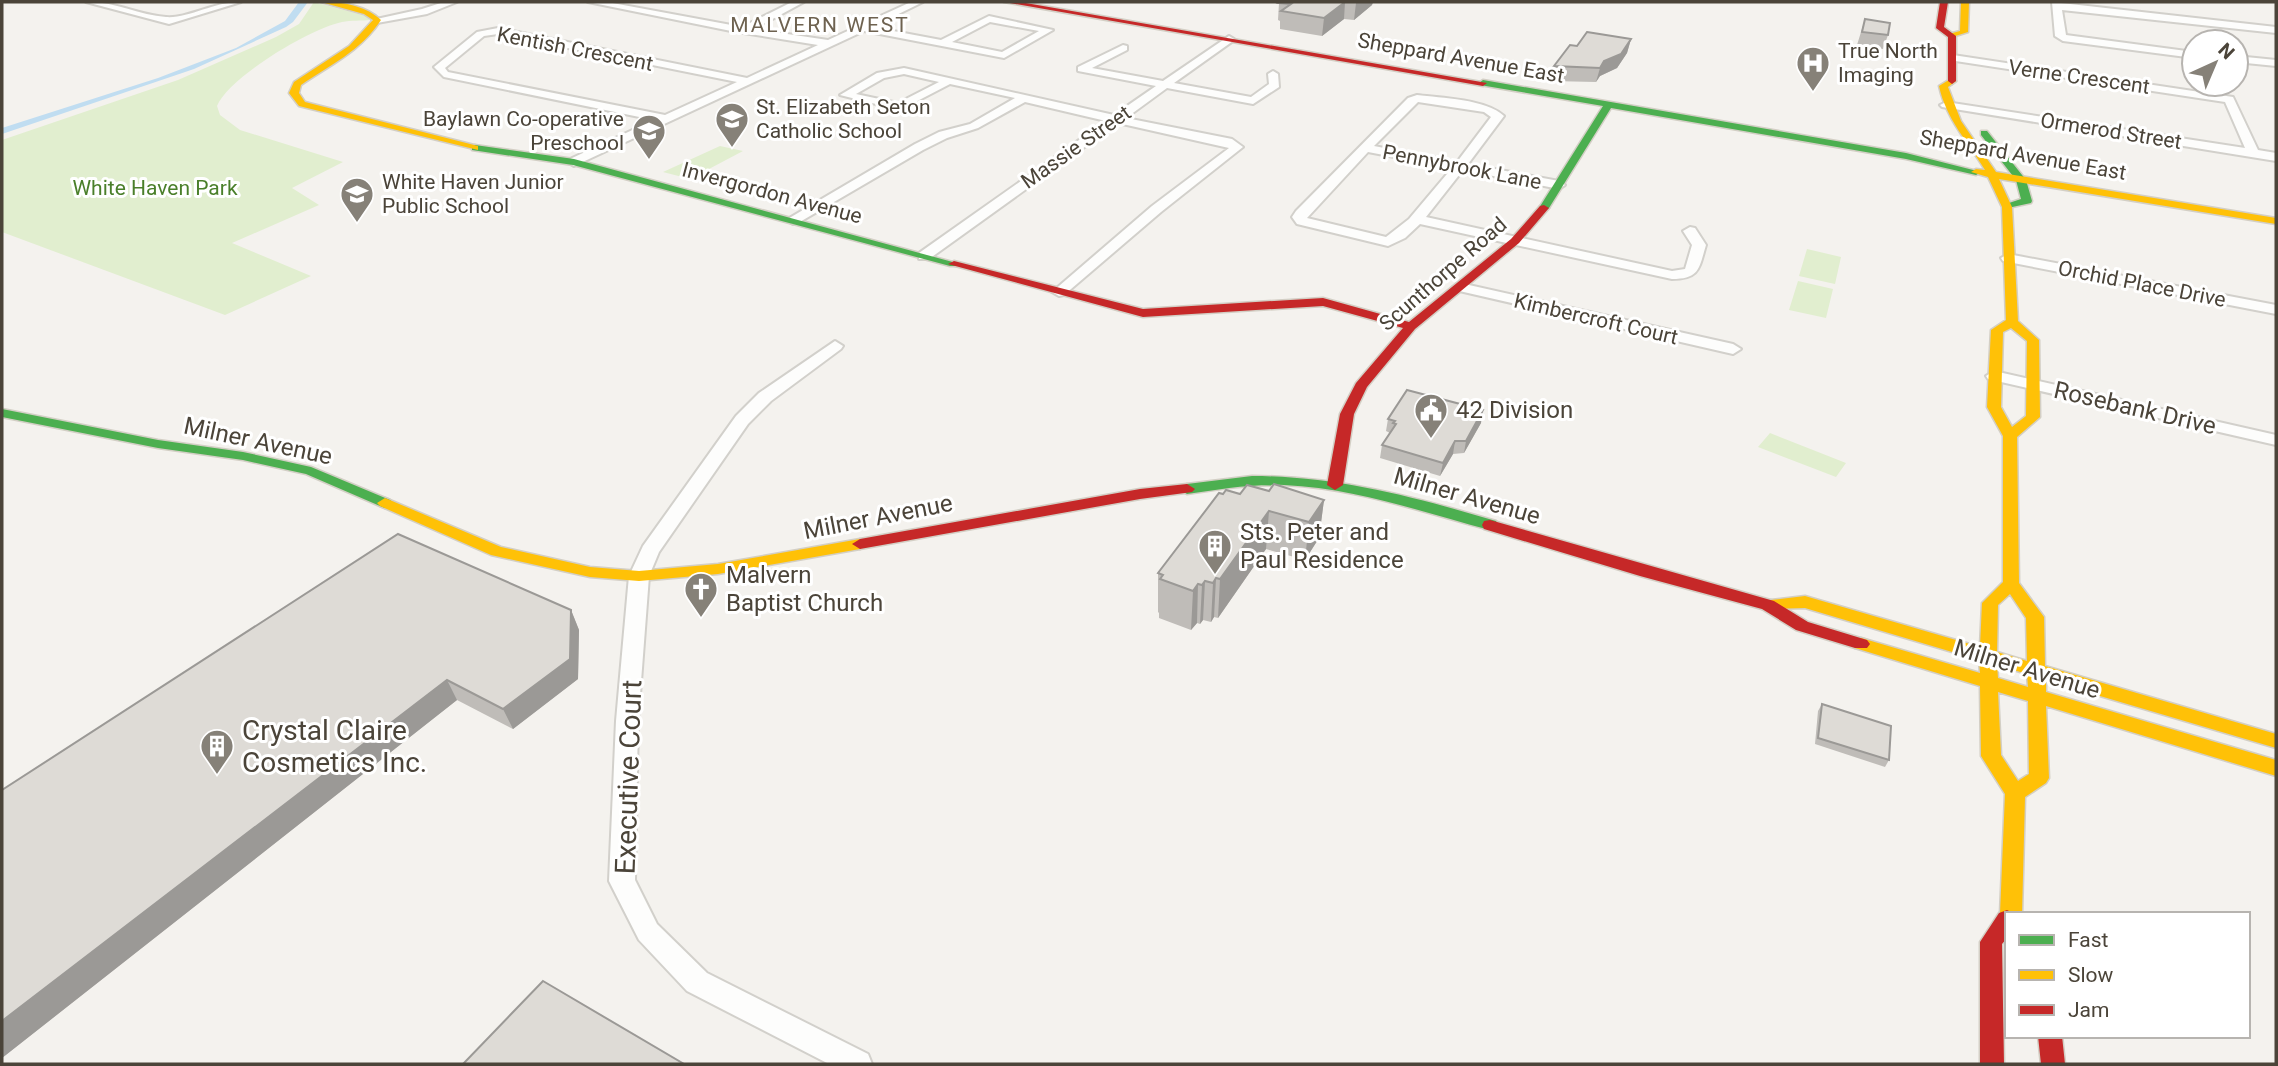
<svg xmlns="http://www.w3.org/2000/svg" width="2278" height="1066" font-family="Roboto,sans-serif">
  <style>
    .green { fill: #e1eecf }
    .water { fill: #c0ddf1 }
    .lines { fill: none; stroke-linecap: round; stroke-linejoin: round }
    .street-casing { stroke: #d2d0cb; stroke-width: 4 }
    .fast-casing { stroke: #d3cfc5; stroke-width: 3 }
    .slow-casing { stroke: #d3cfc5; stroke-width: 3 }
    .jam-casing { stroke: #d3cfc5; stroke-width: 3 }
    .street { fill: #fdfdfc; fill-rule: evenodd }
    .fast { fill: #4caf50; fill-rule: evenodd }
    .slow { fill: #ffc107; fill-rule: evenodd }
    .jam { fill: #c62828; fill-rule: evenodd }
    .wall { fill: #bfbcb8 }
    .shaded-wall { fill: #9b9996 }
    .building { fill: #dedbd6; stroke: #9b9996; stroke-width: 2 }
    .labels { text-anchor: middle; stroke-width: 6; stroke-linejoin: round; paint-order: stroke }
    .far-neighbourhood-label { font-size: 21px; letter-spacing: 2px; fill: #6e6250; stroke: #fff }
    .far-street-label { font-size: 21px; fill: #4b4439; stroke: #fff }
    .far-poi-label { font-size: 21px; fill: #4b4439; stroke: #fff; text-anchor: start }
    .far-park-label { font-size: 21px; fill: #4a7f2a; stroke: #fff }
    .street-label { font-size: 24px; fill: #4b4439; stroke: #fff }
    .poi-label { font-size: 24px; fill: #4b4439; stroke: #fff; text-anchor: start }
    .near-poi-label { font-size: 28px; fill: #4b4439; stroke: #fff; text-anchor: start }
    .near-street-label { font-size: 28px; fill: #4b4439; stroke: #fff }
  </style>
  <rect width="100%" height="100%" fill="#f4f2ee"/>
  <path class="green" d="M 314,2 L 366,16 L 370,20 C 361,21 351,20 342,22 C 311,28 229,77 217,106 L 220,115 L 240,130 L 343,162 L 292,188 L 319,205 L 232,243 L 311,276 L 225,315 L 2,232 L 2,140 L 178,80 L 276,37 L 299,24 Z
    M 720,146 L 743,151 L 690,179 L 663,172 Z
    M 1807,249 L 1841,257 L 1835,284 L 1799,276 Z
    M 1798,281 L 1833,289 L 1826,318 L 1789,310 Z
    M 1770,433 L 1846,463 L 1836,477 L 1758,447 Z"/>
  <path class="water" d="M 299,2 L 308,2 L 293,22 L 286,27 L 194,69 L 2,134 L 2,128 L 158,78 L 236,48 L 285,21 Z"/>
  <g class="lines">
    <defs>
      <path id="street" d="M 86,2 C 114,1 139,15 166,17 C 187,19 216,1 241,2 L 169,24 Z
        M 444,2 L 457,2 L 427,14 L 377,23 L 372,20 L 422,9 Z
        M 588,2 L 607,2 L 742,27 L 792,2 L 804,2 L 754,29 L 828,40 L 911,2 L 923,2 L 872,27 L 941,40 L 989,16 L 1053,30 L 1004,58 L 864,31 L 574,166 L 568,162 L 570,159 L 654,120 L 444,77 L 434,67 L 477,32 L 498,28 L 747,78 L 818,45 L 731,31 ZM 990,22 L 1039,31 L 1002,52 L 952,42 ZM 498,34 L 737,82 L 665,115 L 448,72 L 445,68 L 484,36 Z
        M 2052,2 L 2276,27 L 2276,33 L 2062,10 L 2066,35 L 2194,52 L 2194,58 L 2063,41 L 2055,36 Z
        M 1229,36 L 1234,39 L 1233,41 L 1174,83 L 1251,97 L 1269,84 L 1268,74 L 1273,71 L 1278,74 L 1279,87 L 1253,104 L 1167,88 L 1126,118 L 1232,139 L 1243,147 L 1161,212 L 1064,295 L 1059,296 L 1052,292 L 1152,206 L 1229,148 L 1118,123 L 929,259 L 919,259 L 919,253 L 1106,121 L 1025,102 L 978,128 L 947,138 L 923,150 L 798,223 L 793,224 L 786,220 L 915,144 L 939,132 L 970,124 L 1015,98 L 950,84 L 900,110 L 840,95 L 877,73 L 904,68 L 1114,115 L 1156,86 L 1078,71 L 1078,67 L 1123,45 L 1127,46 L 1127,50 L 1092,68 L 1163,81 ZM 904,74 L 939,82 L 898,103 L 856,94 L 884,78 Z
        M 1953,55 L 2233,97 L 2258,150 L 2276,153 L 2276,161 L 1942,107 L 1940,105 L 1946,102 L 2245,148 L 2225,102 L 1949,60 L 1949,56 Z
        M 2236,56 L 2276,60 L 2276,66 L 2236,62 Z
        M 1417,95 C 1441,98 1486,99 1504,116 L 1468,164 L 1559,181 L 1565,185 L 1559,189 L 1463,170 L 1426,217 L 1672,271 L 1685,269 L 1692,245 L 1683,231 L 1690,227 L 1695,228 L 1706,245 C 1699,268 1700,279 1672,279 L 1420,224 L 1405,238 L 1388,246 L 1297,224 L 1292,217 L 1296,211 L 1408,98 ZM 1418,102 L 1484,112 L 1491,117 L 1457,162 L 1374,146 ZM 1368,152 L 1452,168 L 1409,219 L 1386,237 L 1307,218 Z
        M 2008,254 L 2276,305 L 2276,314 L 2003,261 L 2001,258 Z
        M 1460,283 L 1733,344 L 1741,349 L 1733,354 L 1455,290 L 1453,287 Z
        M 835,341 L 843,346 L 841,349 L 771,401 L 748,424 L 659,552 L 649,576 L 638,721 L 635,880 L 657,924 L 707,973 L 868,1054 L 872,1064 L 829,1064 L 687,991 L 639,940 L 609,881 L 616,721 L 629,576 L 643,546 L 736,416 L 759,393 Z
        M 1994,371 L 2276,435 L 2276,445 L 1988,379 L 1986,376 Z"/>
      <path id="fast" d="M 1483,80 L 1906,153 L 1981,172 L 1976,175 L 1906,159 L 1611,108 L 1549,208 L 1544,211 L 1539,208 L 1603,106 L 1480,85 L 1479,83 Z
        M 1981,131 L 1987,131 L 2026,180 L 2032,201 L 2031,203 L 2003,209 L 2003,205 L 2021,199 L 2016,180 L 1981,135 Z
        M 475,145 L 574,159 L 960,264 L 958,266 L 950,266 L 573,165 L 472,150 L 472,146 Z
        M 2,409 L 158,440 L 243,452 L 311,467 L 390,500 L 393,503 L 385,508 L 380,506 L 306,474 L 243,460 L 158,448 L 2,417 Z
        M 1252,476 C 1336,476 1415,497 1496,521 L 1498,525 L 1490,530 C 1421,512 1356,488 1284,485 C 1251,484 1219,489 1187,494 L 1179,489 L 1187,484 Z"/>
      <path id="slow" d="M 321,2 C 341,1 367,6 381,20 C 361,51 330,65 301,85 L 299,93 L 305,102 L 478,146 L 478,150 L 299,106 L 289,93 L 294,82 L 349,46 L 373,20 L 364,14 Z
        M 1961,2 L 1969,2 L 1968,32 L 1949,38 L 1949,34 L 1960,31 Z
        M 1952,78 L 1956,81 L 1948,87 L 1961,121 L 1996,172 L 2276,218 L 2276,224 L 1999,179 L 2012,207 L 2018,321 L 2039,340 L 2040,417 L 2017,437 L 2019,583 L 2044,617 L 2045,666 L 2276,734 L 2276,748 L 2046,680 L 2046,692 L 2276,760 L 2276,776 L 2046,706 L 2049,778 L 2046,783 L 2025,797 L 2022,914 L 2007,914 L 2007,922 L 2000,914 L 2005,794 L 1981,756 L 1980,686 L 1855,648 L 1852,644 L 1855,640 L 1861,638 L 1980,673 L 1979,660 L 1805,608 L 1762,609 L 1760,605 L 1762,601 L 1805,596 L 1980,647 L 1982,603 L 2003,582 L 2003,436 L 1987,407 L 1991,330 L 2006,320 L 2002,207 L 1988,177 L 1971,172 L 1976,169 L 1985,170 C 1968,142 1946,119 1939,86 ZM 2011,328 L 2027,341 L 2026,416 L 2012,427 L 2001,407 L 2003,332 ZM 2010,594 L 2026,618 L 2027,661 L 1997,652 L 1998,605 ZM 1997,665 L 2027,674 L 2028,687 L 1998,678 ZM 1998,692 L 2028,701 L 2029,774 L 2018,781 L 2001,755 Z
        M 385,498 L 501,547 L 590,567 L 639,571 L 718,564 L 860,539 L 868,544 L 860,549 L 718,574 L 639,581 L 590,577 L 491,555 L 380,506 L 377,503 Z"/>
      <path id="jam" d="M 1004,2 L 1020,2 L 1487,83 L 1483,86 Z
        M 1940,2 L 1948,2 L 1944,27 L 1956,36 L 1956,81 L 1952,84 L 1948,81 L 1948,37 L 1936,28 Z
        M 1544,205 L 1549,208 L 1519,243 L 1415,329 L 1367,387 L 1354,414 L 1343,485 L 1335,490 L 1327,485 L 1340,414 L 1356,383 L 1403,328 L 1323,306 L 1143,317 L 948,264 L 954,261 L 1143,309 L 1323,298 L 1409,322 L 1511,239 L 1540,206 Z
        M 1187,484 L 1195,489 L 1192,492 L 1140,499 L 860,549 L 852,544 L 860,539 L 1140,489 Z
        M 1490,520 L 1774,601 L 1808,622 L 1867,640 L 1870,644 L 1867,648 L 1855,648 L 1796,630 L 1762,609 L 1640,576 L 1484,529 L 1482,525 L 1484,521 Z
        M 2007,910 L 2015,914 L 2007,914 L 2007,938 L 2002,944 L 2004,1064 L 1980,1064 L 1980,942 L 1999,913 Z
        M 2038,1036 L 2062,1036 L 2065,1064 L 2041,1064 Z"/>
    </defs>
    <use href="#street" class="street-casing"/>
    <use href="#fast" class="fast-casing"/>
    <use href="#slow" class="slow-casing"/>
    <use href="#jam" class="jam-casing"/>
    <use href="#street" class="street"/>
    <use href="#fast" class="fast"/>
    <use href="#slow" class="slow"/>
    <use href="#jam" class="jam"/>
  </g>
  <path class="wall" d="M 1281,2 L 1373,2 L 1372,5 L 1354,20 L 1344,19 L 1322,36 L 1280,29 L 1280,21 L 1278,20 L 1279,3 Z
    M 1865,19 L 1888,35 L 1883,49 L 1857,45 Z
    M 1631,39 L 1627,53 L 1617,68 L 1600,76 L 1596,82 L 1551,81 L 1554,66 Z
    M 1388,419 L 1481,423 L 1464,453 L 1453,454 L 1440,476 L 1380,458 L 1382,445 L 1390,433 L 1386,431 Z
    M 1269,491 L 1324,500 L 1319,538 L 1305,560 L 1266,549 L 1218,618 L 1214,617 L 1211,622 L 1203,620 L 1200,624 L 1197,623 L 1191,630 L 1159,618 L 1159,613 L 1158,612 L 1158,573 L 1223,494 Z
    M 398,534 L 571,610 L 579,630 L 578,679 L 513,729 L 457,700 L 2,1058 Z
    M 1822,704 L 1889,760 L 1885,767 L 1815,744 L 1818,711 Z"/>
  <path class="shaded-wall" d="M 1345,2 L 1344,19 L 1322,36 L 1324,18 Z
    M 1357,2 L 1373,2 L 1372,5 L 1354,20 L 1356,3 Z
    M 1631,39 L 1627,53 L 1617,68 L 1600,76 L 1596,82 L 1600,68 L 1604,61 Z
    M 1483,410 L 1481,423 L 1464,453 L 1466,441 Z
    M 1455,441 L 1453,454 L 1440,476 L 1443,463 Z
    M 1324,500 L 1319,538 L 1305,560 L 1309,522 Z
    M 1269,511 L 1266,549 L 1218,618 L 1220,579 Z
    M 1216,578 L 1214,617 L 1211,622 L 1213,583 Z
    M 1205,581 L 1203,620 L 1200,624 L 1202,585 Z
    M 1198,584 L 1197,623 L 1191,630 L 1193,591 Z
    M 571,610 L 579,630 L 578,679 L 513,729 L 503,709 Z
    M 447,680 L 457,700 L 2,1058 L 2,1021 Z"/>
  <path class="building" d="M 1281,2 L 1345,2 L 1324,18 L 1281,11 L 1291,4 L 1279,3 Z
    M 1865,19 L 1890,23 L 1888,35 L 1862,32 Z
    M 1587,32 L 1631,39 L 1621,54 L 1604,61 L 1600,68 L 1554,66 L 1570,45 L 1577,46 Z
    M 1407,390 L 1483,410 L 1466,441 L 1455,441 L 1443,463 L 1382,445 L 1396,424 L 1393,423 L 1395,421 L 1388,419 Z
    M 1274,484 L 1324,500 L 1309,522 L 1269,511 L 1220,579 L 1216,578 L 1213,583 L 1205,581 L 1202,585 L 1198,584 L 1193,591 L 1160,579 L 1163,575 L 1158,573 L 1219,493 L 1223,494 L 1226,490 L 1240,494 L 1247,485 L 1269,491 Z
    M 398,534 L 571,610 L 570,659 L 503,709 L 447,680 L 2,1021 L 2,790 Z
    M 1822,704 L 1891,726 L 1889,760 L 1818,738 Z
    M 543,981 L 684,1064 L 463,1064 Z"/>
  <defs>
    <symbol id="hospital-pin" viewBox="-11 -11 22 30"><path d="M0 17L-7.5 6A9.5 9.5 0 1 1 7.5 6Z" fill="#868178" stroke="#fff"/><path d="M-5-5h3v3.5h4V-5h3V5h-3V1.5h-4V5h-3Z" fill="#fff"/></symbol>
    <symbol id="school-pin" viewBox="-11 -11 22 30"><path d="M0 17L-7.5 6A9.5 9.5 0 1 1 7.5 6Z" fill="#868178" stroke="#fff"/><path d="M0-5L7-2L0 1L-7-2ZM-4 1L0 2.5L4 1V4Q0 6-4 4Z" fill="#fff"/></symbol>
    <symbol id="civic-pin" viewBox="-11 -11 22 30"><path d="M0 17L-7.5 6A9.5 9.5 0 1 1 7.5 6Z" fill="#868178" stroke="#fff"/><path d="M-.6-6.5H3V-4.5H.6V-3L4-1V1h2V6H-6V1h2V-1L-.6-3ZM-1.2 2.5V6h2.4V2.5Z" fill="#fff"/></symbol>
    <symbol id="building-pin" viewBox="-11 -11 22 30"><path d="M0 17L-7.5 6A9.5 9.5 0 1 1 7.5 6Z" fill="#868178" stroke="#fff"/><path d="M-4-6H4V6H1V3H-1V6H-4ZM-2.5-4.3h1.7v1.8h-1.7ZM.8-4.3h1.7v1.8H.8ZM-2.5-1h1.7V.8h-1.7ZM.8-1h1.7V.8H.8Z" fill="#fff"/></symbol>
    <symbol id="church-pin" viewBox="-11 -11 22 30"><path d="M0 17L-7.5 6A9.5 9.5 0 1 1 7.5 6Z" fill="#868178" stroke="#fff"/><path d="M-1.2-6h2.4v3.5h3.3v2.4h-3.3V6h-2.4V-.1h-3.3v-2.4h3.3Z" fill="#fff"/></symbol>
  </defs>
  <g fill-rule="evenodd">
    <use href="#hospital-pin" x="1794" y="44" width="38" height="52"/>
    <use href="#school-pin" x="713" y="100" width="38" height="52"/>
    <use href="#school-pin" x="630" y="112" width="38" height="52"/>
    <use href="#school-pin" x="338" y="175" width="38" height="52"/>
    <use href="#civic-pin" x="1412" y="391" width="38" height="52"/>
    <use href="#building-pin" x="1196" y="527" width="38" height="52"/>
    <use href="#church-pin" x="682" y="570" width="38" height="52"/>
    <use href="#building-pin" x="198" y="727" width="38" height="52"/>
  </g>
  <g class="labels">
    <g class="far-neighbourhood-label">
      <text x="820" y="32">MALVERN WEST</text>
    </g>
    <g class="far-street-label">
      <text transform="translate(575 49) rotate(11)" y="7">Kentish Crescent</text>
      <text transform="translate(1461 58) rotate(10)" y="7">Sheppard Avenue East</text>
      <text transform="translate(2079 77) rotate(8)" y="7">Verne Crescent</text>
      <text transform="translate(2111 131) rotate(9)" y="7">Ormerod Street</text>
      <text transform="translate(1076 147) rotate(-35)" y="7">Massie Street</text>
      <text transform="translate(2023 155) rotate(10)" y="7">Sheppard Avenue East</text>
      <text transform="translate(1462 167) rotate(11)" y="7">Pennybrook Lane</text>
      <text transform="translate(772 193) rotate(15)" y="7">Invergordon Avenue</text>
      <text transform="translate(1443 274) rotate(-41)" y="7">Scunthorpe Road</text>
      <text transform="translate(2142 284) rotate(11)" y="7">Orchid Place Drive</text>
      <text transform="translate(1596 319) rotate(13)" y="7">Kimbercroft Court</text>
    </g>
    <g class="far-poi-label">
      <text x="1838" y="58">True North<tspan x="1838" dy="24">Imaging</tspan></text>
      <text x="756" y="114">St. Elizabeth Seton<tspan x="756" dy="24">Catholic School</tspan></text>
      <text x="624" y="126" text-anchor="end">Baylawn Co-operative<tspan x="624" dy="24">Preschool</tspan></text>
      <text x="382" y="189">White Haven Junior<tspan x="382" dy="24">Public School</tspan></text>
    </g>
    <g class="far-park-label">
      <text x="155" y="195">White Haven Park</text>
    </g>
    <g class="street-label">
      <text transform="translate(2135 408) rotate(13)" y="8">Rosebank Drive</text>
      <text transform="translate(258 441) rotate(12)" y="8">Milner Avenue</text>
      <text transform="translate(1467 496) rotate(16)" y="8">Milner Avenue</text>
      <text transform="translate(878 517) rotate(-11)" y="8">Milner Avenue</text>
      <text transform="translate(2027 669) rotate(17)" y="8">Milner Avenue</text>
    </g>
    <g class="poi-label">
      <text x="1456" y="418">42 Division</text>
      <text x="1240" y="540">Sts. Peter and<tspan x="1240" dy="28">Paul Residence</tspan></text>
      <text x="726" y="583">Malvern<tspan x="726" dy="28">Baptist Church</tspan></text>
    </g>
    <g class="near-poi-label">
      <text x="242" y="740">Crystal Claire<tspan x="242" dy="32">Cosmetics Inc.</tspan></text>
    </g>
    <g class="near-street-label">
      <text transform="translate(628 777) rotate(-88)" y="10">Executive Court</text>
    </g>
  </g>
  <rect width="2278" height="1066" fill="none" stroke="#4b4439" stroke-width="7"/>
  <rect x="2005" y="912" width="245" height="126" fill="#ffffff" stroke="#b7b4b0" stroke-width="2"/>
  <rect x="2019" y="935" width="35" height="10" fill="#4caf50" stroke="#b7b4b0" stroke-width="2"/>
  <text x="2068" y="947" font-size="21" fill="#4b4439">Fast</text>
  <rect x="2019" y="970" width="35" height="10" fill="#ffc107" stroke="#b7b4b0" stroke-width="2"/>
  <text x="2068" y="982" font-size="21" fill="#4b4439">Slow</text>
  <rect x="2019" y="1005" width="35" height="10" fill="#c62828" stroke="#b7b4b0" stroke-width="2"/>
  <text x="2068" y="1017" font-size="21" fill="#4b4439">Jam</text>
  <g transform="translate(2215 63) rotate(44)"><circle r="33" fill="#ffffff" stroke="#b7b4b0" stroke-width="2"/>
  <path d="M0-5L12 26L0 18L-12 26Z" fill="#868178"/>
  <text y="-10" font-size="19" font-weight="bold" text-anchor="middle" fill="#4b4439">N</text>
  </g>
</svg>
